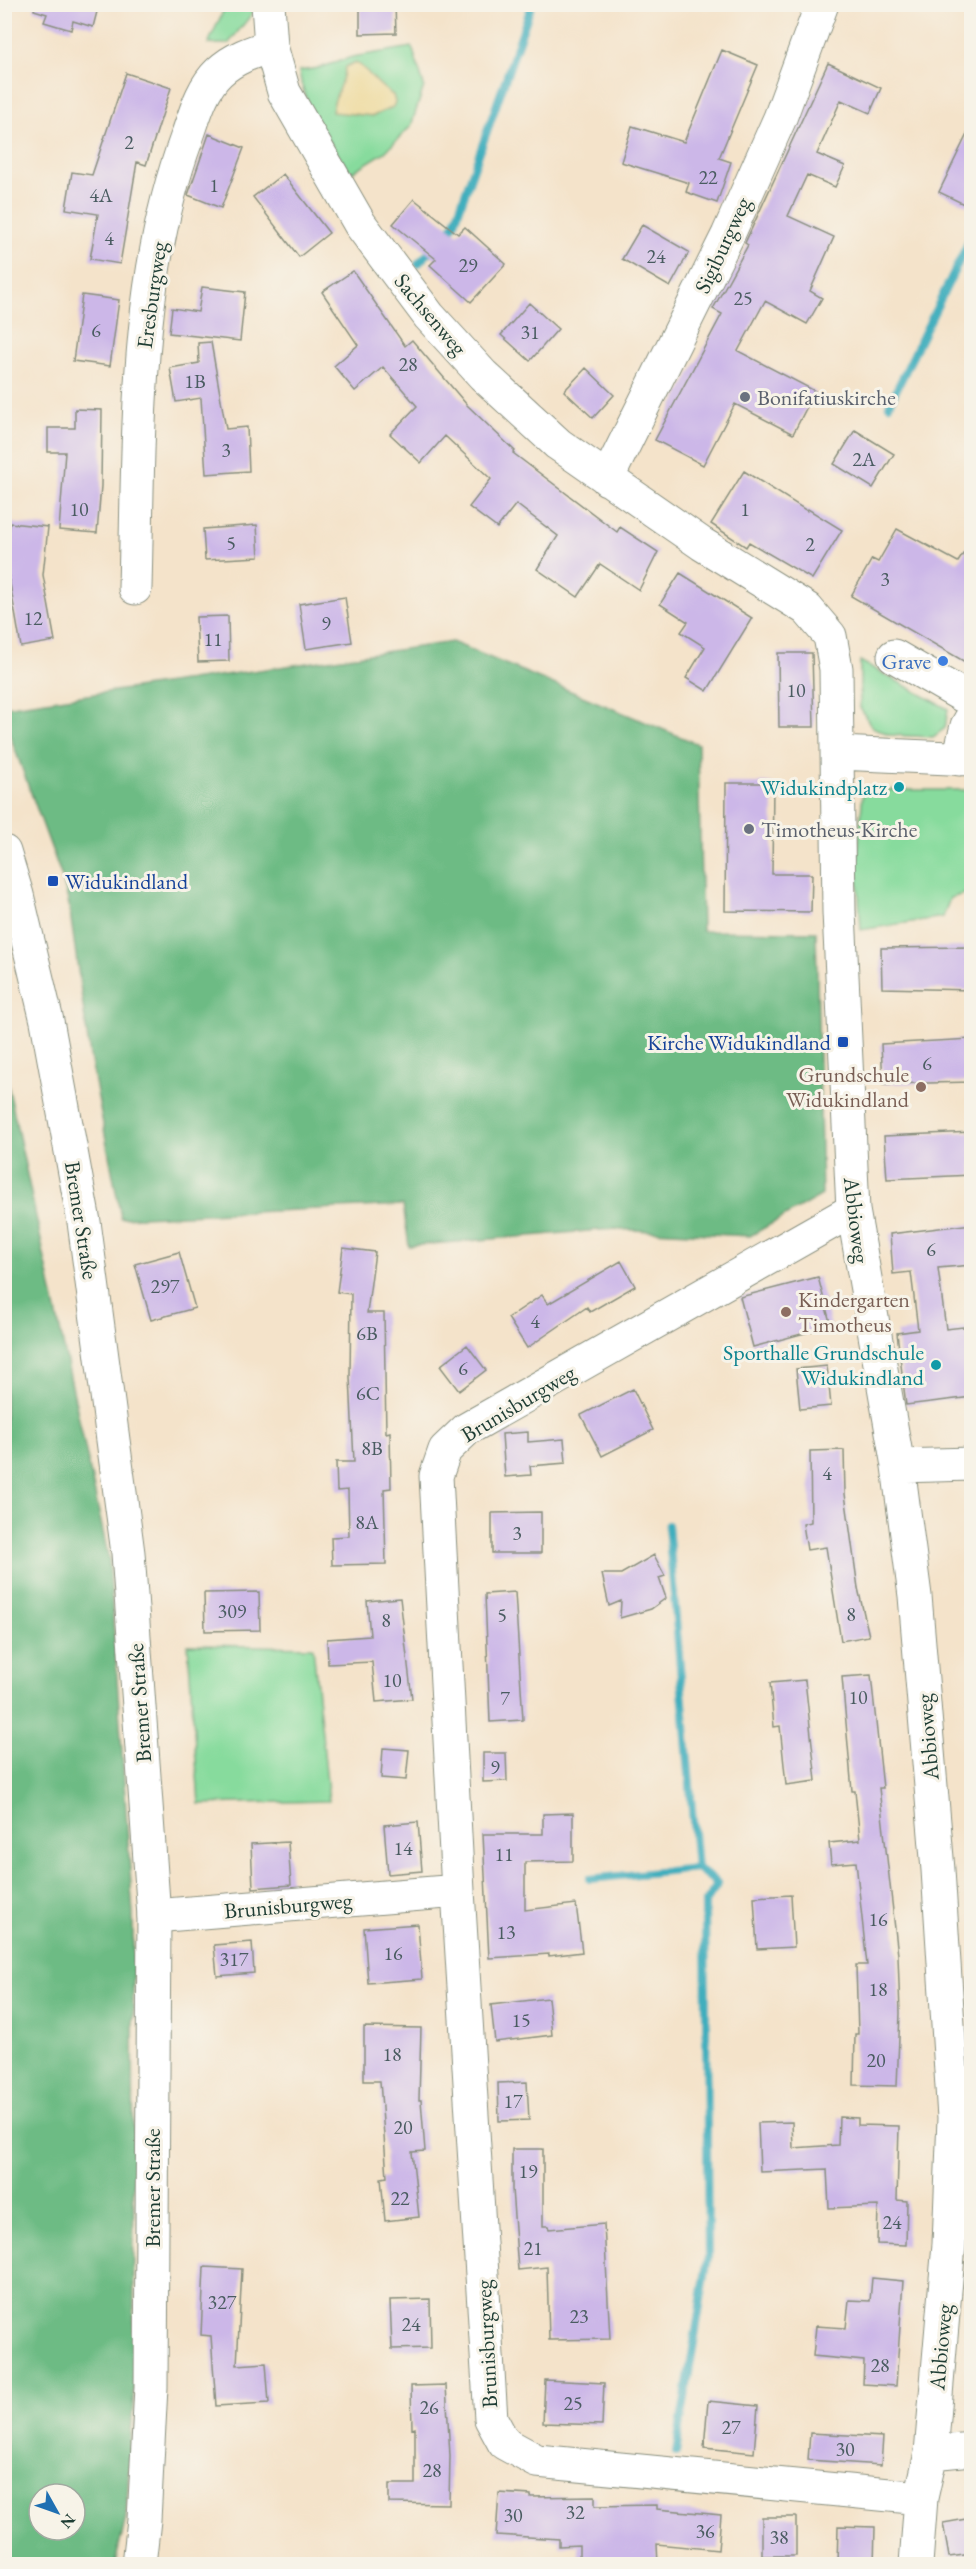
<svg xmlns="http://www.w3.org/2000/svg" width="976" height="2569" font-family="'EB Garamond',serif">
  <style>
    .green { fill: #87db9d; stroke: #538c68; stroke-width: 1.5 }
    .forest { fill: #6dbb84; stroke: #467c5c; stroke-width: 1.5; fill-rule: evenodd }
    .sand { fill: #eeda9e; stroke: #868c69; stroke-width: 1.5 }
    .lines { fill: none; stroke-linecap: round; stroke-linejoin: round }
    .stream { stroke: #40aebd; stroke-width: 8 }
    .building { fill: #ccb7e8 }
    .minor-casing { stroke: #8a907f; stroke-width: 35 }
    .major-casing { stroke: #8a907f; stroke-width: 35 }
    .minor { stroke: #fff; stroke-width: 33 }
    .major { stroke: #fff; stroke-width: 33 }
    .worship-dot { fill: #6b7280; stroke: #f7f3e8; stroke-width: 2 }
    .shop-dot { fill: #3f7fe0; stroke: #f7f3e8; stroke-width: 2 }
    .culture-dot { fill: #0f9aa8; stroke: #f7f3e8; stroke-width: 2 }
    .transit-dot { fill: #1a4fb4; stroke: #f7f3e8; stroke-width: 2 }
    .education-dot { fill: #8d6e63; stroke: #f7f3e8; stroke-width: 2 }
    .labels { text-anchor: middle; stroke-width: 6; stroke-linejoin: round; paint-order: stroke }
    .number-label { font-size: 20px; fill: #4a5c61 }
    .street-label { font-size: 22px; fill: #1f3d34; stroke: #f7f3e8 }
    .worship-label { font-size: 22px; fill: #5b616d; stroke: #f7f3e8; text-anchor: start }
    .shop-label { font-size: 22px; fill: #366cbe; stroke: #f7f3e8; text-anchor: end }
    .culture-label { font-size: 22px; fill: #0d838f; stroke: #f7f3e8; text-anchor: end }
    .transit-label { font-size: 22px; fill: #164399; stroke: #f7f3e8; text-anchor: start }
    .education-label { font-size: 22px; fill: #785e54; stroke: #f7f3e8; text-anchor: end }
  </style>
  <rect width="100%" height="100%" fill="#f7f3e8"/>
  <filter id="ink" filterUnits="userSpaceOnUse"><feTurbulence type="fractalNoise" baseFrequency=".0167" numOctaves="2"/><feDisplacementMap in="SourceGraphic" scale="12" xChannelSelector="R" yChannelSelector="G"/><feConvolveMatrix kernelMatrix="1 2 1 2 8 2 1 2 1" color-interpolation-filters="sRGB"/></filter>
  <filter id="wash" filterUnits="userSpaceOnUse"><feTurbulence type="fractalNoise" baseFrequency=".008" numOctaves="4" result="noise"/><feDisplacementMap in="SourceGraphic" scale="24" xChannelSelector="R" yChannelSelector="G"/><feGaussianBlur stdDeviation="1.35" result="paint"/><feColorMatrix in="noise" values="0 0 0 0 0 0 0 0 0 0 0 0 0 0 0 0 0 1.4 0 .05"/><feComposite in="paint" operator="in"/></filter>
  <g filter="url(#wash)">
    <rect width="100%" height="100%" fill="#f4e3ca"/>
    <path class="green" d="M 226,5 L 255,5 L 252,14 L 228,44 L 208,44 Z
      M 412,47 L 424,86 L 411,126 L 385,152 L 351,173 C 330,144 304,107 299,71 L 319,68 L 352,57 Z
      M 860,661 L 948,709 L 945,728 L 933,737 L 890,735 L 872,727 L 860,708 Z
      M 863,790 L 971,790 L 971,892 L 950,898 L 943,917 L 861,930 L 857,866 Z
      M 188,1645 L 313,1647 L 329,1801 L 199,1804 Z"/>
    <path class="forest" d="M 452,642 L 698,744 L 702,931 L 816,932 L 822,1195 L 750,1236 L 612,1229 L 409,1246 L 403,1205 L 121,1218 L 90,1056 L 69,905 L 63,880 L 5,722 L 5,707 Z
      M 5,1071 L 109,1560 L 133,1915 L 134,2386 L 126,2517 L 115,2564 L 5,2564 ZM 39,2494 L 75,2494 L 75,2530 L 39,2530 Z"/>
    <path class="sand" d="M 356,62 C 370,72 377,86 393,95 L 395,102 L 393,107 L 373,116 L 332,112 C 334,96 343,83 345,67 Z"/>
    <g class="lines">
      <path class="stream" d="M 445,235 L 454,225 L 532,4
        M 418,264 L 435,246
        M 889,405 L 972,235
        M 668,1525 L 697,1868 L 718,1884 L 705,1902 L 708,2257 L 676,2452
        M 590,1879 L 697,1868"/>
    </g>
    <g id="blocks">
      <path class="building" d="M 35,4 L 99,4 L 93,27 L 73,21 L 71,30 L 44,22 L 47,14 L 34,10 Z
        M 360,4 L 395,4 L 396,33 L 360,34 Z
        M 722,50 L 758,65 L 719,158 L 731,162 L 717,203 L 686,192 L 689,183 L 621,162 L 632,126 L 684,142 Z
        M 828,63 L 881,88 L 870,113 L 841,100 L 817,154 L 845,166 L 835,187 L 807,175 L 788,216 L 834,237 L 810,291 L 822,298 L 807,324 L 765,301 L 738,351 L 815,391 L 793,434 L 735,404 L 703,465 L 655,440 L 722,314 L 713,309 L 748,245 L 745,243 Z
        M 126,73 L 171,88 L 146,165 L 137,162 L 120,264 L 90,259 L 98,214 L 66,209 L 72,172 L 92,175 Z
        M 972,124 L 972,208 L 939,192 Z
        M 209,134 L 244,148 L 221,208 L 188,195 Z
        M 283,174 L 329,233 L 299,257 L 253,197 Z
        M 414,199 L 458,234 L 465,227 L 506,264 L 471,302 L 430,265 L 436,259 L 393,224 Z
        M 642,225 L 689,252 L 670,287 L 622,259 Z
        M 353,271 L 405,346 L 412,340 L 467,405 L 515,451 L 513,453 L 617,532 L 620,527 L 658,552 L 639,590 L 600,564 L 578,597 L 537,569 L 558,536 L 516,504 L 497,528 L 469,507 L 491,479 L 445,436 L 421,463 L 390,434 L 417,406 L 383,367 L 355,391 L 334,366 L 358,345 L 322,292 Z
        M 202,287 L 245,292 L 240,341 L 169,333 L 172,308 L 198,312 Z
        M 82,295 L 119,300 L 110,366 L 73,361 Z
        M 529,303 L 558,329 L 530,361 L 501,335 Z
        M 211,342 L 226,429 L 247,427 L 249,471 L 206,474 L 201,398 L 176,402 L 170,368 L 199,363 L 198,343 Z
        M 586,368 L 614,395 L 593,418 L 564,391 Z
        M 75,409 L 102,410 L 101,486 L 97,533 L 59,530 L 65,452 L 48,452 L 48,428 L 75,428 Z
        M 855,430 L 894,454 L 873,488 L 834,464 Z
        M 744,471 L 807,511 L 808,509 L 842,530 L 812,579 L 749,542 L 746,547 L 711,524 Z
        M 10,523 L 48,527 L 43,575 L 55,641 L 21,647 L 8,572 L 5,572 Z
        M 257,525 L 259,557 L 205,560 L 203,529 Z
        M 897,529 L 958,562 L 972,540 L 972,666 L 851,596 L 872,559 L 878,562 Z
        M 680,573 L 752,618 L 707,691 L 686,678 L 705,647 L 681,632 L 688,622 L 660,604 Z
        M 345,597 L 352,642 L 306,649 L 299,604 Z
        M 228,616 L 229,661 L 198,662 L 196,617 Z
        M 778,653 L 812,653 L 814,727 L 779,727 Z
        M 726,783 L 773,783 L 772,874 L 812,874 L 811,912 L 725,911 Z
        M 972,947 L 972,990 L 882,988 L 881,948 Z
        M 972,1039 L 972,1082 L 883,1084 L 881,1044 Z
        M 972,1132 L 972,1175 L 887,1179 L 884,1136 Z
        M 972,1224 L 972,1265 L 938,1268 L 946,1329 L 972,1326 L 972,1397 L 906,1405 L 897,1333 L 918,1330 L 911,1272 L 893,1274 L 890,1234 Z
        M 343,1248 L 375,1252 L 367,1313 L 384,1313 L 386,1433 L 390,1432 L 391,1488 L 384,1489 L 386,1564 L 332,1565 L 331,1537 L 349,1536 L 348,1490 L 337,1491 L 336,1462 L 354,1462 L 350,1377 L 351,1294 L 337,1292 Z
        M 179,1252 L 195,1308 L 151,1320 L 135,1264 Z
        M 621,1261 L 635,1286 L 590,1312 L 587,1307 L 527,1348 L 508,1318 L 542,1295 L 548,1304 Z
        M 818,1277 L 831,1326 L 753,1347 L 740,1297 Z
        M 467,1345 L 486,1370 L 459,1391 L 440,1366 Z
        M 827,1366 L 831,1406 L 800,1409 L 796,1369 Z
        M 633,1389 L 653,1430 L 602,1456 L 581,1415 Z
        M 528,1432 L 528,1442 L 564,1439 L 566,1463 L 530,1466 L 531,1475 L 505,1477 L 502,1434 Z
        M 844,1450 L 845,1494 L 858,1588 L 869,1636 L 841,1641 L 826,1547 L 807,1550 L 803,1524 L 811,1522 L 810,1451 Z
        M 541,1512 L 541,1553 L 492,1553 L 492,1513 Z
        M 654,1555 L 665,1576 L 659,1578 L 666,1598 L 651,1609 L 620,1618 L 621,1601 L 609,1606 L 602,1574 L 621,1574 Z
        M 259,1592 L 260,1630 L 205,1631 L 204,1593 Z
        M 515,1592 L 523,1720 L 490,1722 L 485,1594 Z
        M 400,1598 L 412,1699 L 376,1702 L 372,1662 L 328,1664 L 327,1639 L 370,1636 L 367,1601 Z
        M 871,1675 L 883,1788 L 879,1788 L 898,1955 L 900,2013 L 897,2086 L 854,2085 L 855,2034 L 858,2034 L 856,1965 L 867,1965 L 856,1862 L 831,1864 L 829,1843 L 860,1840 L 855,1791 L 852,1791 L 842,1677 Z
        M 805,1680 L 816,1781 L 786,1785 L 780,1726 L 774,1727 L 770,1683 Z
        M 383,1748 L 409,1750 L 406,1780 L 381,1778 Z
        M 483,1753 L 506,1753 L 507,1781 L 483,1782 Z
        M 573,1813 L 573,1861 L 525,1862 L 525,1910 L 576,1904 L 582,1952 L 549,1956 L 549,1954 L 489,1958 L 483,1834 L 543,1834 L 543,1814 Z
        M 418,1822 L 422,1871 L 388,1874 L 384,1825 Z
        M 288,1842 L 291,1885 L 253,1888 L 251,1844 Z
        M 791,1895 L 794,1947 L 757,1949 L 754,1897 Z
        M 418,1924 L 422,1979 L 368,1983 L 364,1928 Z
        M 252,1942 L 254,1973 L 217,1976 L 214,1945 Z
        M 548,1998 L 552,2035 L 495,2042 L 491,2005 Z
        M 364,2027 L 421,2028 L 419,2100 L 421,2100 L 425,2151 L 412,2152 L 419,2217 L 385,2221 L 381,2178 L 387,2177 L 380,2081 L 364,2081 Z
        M 527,2082 L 529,2120 L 499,2121 L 498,2083 Z
        M 839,2117 L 858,2118 L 858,2125 L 899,2126 L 897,2200 L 907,2201 L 906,2245 L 877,2244 L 878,2206 L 829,2208 L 827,2169 L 760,2172 L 758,2123 L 792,2122 L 793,2148 L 838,2145 Z
        M 512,2149 L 543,2149 L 543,2226 L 548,2226 L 549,2229 L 604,2224 L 610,2339 L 549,2340 L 547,2267 L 518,2270 L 512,2189 Z
        M 204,2267 L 242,2269 L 237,2365 L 266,2363 L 269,2403 L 216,2406 L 211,2336 L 201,2335 Z
        M 872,2278 L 903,2281 L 896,2386 L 863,2384 L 864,2361 L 813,2356 L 816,2326 L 846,2328 L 849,2300 L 870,2301 Z
        M 430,2299 L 431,2348 L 392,2349 L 390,2300 Z
        M 545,2380 L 604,2383 L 602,2425 L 543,2423 Z
        M 446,2385 L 450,2456 L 449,2504 L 389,2503 L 389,2484 L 415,2484 L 415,2428 L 412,2429 L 411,2386 Z
        M 708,2401 L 758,2406 L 754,2453 L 704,2448 Z
        M 810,2433 L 883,2437 L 881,2465 L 808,2460 Z
        M 499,2493 L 531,2495 L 531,2497 L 595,2496 L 595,2506 L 657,2505 L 657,2509 L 721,2515 L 718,2550 L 657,2544 L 658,2565 L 579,2564 L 579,2545 L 559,2546 L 559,2539 L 496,2535 Z
        M 762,2517 L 796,2517 L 796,2556 L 762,2556 Z
        M 972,2518 L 972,2554 L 949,2557 L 943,2523 Z
        M 838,2526 L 875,2527 L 874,2565 L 837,2565 Z"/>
    </g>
  </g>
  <g filter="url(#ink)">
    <use href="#blocks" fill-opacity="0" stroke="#8a907f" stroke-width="1.5"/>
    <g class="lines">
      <defs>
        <path id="minor" d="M 268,4 L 271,46 L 284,92 L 360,224 L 429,316 L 483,375 L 558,444 L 702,544 L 807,609 L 830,636 L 836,669 L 839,912 L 853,1210 L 898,1466 L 915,1596 L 938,1870 L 954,2118 L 949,2244 L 931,2453 L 921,2498 L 916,2564
          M 607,479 L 728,235 L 780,118 L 822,4
          M 135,588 C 139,437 134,281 187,137 C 195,115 201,89 219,72 C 234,58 252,52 271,46
          M 894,656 L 972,701
          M 838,753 L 972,759
          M 959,759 L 967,726 L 972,717
          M 853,1210 L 467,1429 L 445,1450 L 436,1476 L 458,1891 L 491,2419 L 504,2443 L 537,2461 L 921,2498
          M 898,1466 L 972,1464
          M 154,1916 L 458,1891
          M 931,2453 L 972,2449"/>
        <path id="major" d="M 4,852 L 17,895 L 47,1021 L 84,1222 L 128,1553 L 154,1916 L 151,2387 L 144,2520 L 139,2564"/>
      </defs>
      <use href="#minor" class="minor-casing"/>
      <use href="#major" class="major-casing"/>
      <use href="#minor" class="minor"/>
      <use href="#major" class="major"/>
    </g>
  </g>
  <g class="worship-dot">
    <circle cx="745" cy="397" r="6"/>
    <circle cx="749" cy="829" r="6"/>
  </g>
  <circle class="shop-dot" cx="943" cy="661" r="6"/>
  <g class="culture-dot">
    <circle cx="899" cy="787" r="6"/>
    <circle cx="936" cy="1365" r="6"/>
  </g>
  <g class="transit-dot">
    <rect x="47" y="875" width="12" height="12" rx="3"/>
    <rect x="837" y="1036" width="12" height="12" rx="3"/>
  </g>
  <g class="education-dot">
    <circle cx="921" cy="1087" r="6"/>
    <circle cx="786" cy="1312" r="6"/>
  </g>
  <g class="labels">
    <g class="number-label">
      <text x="129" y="149">2</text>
      <text x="708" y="184">22</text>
      <text x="214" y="192">1</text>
      <text x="101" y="202">4A</text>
      <text x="109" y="245">4</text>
      <text x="656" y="263">24</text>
      <text x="468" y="272">29</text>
      <text x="743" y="305">25</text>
      <text x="96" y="337">6</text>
      <text x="530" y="339">31</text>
      <text x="408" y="371">28</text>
      <text x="195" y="388">1B</text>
      <text x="226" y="457">3</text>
      <text x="864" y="466">2A</text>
      <text x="79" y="516">10</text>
      <text x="745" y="516">1</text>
      <text x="231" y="550">5</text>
      <text x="810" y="551">2</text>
      <text x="885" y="586">3</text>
      <text x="33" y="625">12</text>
      <text x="326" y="630">9</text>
      <text x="213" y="646">11</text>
      <text x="796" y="697">10</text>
      <text x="927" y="1070">6</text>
      <text x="931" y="1256">6</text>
      <text x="165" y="1293">297</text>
      <text x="535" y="1328">4</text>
      <text x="367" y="1340">6B</text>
      <text x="463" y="1375">6</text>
      <text x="368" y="1400">6C</text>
      <text x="372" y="1455">8B</text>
      <text x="827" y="1480">4</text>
      <text x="367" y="1529">8A</text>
      <text x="517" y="1540">3</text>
      <text x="232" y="1618">309</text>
      <text x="851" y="1621">8</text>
      <text x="502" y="1622">5</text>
      <text x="386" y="1627">8</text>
      <text x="392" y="1687">10</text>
      <text x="858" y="1704">10</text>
      <text x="505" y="1705">7</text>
      <text x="495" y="1774">9</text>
      <text x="403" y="1855">14</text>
      <text x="504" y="1861">11</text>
      <text x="878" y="1926">16</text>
      <text x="506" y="1939">13</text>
      <text x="393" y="1960">16</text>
      <text x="234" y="1966">317</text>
      <text x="878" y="1996">18</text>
      <text x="521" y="2027">15</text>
      <text x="392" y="2061">18</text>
      <text x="876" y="2067">20</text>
      <text x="513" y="2108">17</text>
      <text x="403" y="2134">20</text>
      <text x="528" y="2178">19</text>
      <text x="400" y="2205">22</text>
      <text x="892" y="2229">24</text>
      <text x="533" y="2255">21</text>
      <text x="222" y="2309">327</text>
      <text x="579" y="2323">23</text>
      <text x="411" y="2331">24</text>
      <text x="880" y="2372">28</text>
      <text x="573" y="2410">25</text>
      <text x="429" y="2414">26</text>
      <text x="731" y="2434">27</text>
      <text x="845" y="2456">30</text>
      <text x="432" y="2477">28</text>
      <text x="575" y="2519">32</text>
      <text x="513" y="2522">30</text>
      <text x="705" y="2538">36</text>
      <text x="779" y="2544">38</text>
    </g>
    <g class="street-label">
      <text transform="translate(722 245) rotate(-65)" y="8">Sigiburgweg</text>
      <text transform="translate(151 295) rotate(-82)" y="8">Eresburgweg</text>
      <text transform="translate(431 314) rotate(50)" y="8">Sachsenweg</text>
      <text transform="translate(82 1220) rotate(81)" y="8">Bremer Straße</text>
      <text transform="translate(857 1220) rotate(83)" y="8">Abbioweg</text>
      <text transform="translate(518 1403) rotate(-31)" y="8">Brunisburgweg</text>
      <text transform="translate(139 1703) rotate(-94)" y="8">Bremer Straße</text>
      <text transform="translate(927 1737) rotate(-95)" y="8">Abbioweg</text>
      <text transform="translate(288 1905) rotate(-5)" y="8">Brunisburgweg</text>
      <text transform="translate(152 2188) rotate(-90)" y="8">Bremer Straße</text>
      <text transform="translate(486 2344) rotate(-93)" y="8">Brunisburgweg</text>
      <text transform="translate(940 2347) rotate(-85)" y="8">Abbioweg</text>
    </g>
    <g class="worship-label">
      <text x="757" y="405">Bonifatiuskirche</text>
      <text x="761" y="837">Timotheus-Kirche</text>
    </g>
    <g class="shop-label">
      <text x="931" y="669">Grave</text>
    </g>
    <g class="culture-label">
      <text x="887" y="795">Widukindplatz</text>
      <text x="924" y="1360">Sporthalle Grundschule<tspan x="924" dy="25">Widukindland</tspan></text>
    </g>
    <g class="transit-label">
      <text x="65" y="889">Widukindland</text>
      <text x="831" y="1050" text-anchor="end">Kirche Widukindland</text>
    </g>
    <g class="education-label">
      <text x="909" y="1082">Grundschule<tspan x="909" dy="25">Widukindland</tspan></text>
      <text x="798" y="1307" text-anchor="start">Kindergarten<tspan x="798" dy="25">Timotheus</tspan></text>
    </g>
  </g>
  <rect width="976" height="2569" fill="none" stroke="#f7f3e8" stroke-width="24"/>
  <g transform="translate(57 2512) rotate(130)"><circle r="28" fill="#f7f3e8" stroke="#a1aaa0" stroke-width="1.5"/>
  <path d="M0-4.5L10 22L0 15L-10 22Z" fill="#1f6fb2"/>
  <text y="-9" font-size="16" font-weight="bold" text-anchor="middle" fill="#1f3d34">N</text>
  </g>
</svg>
